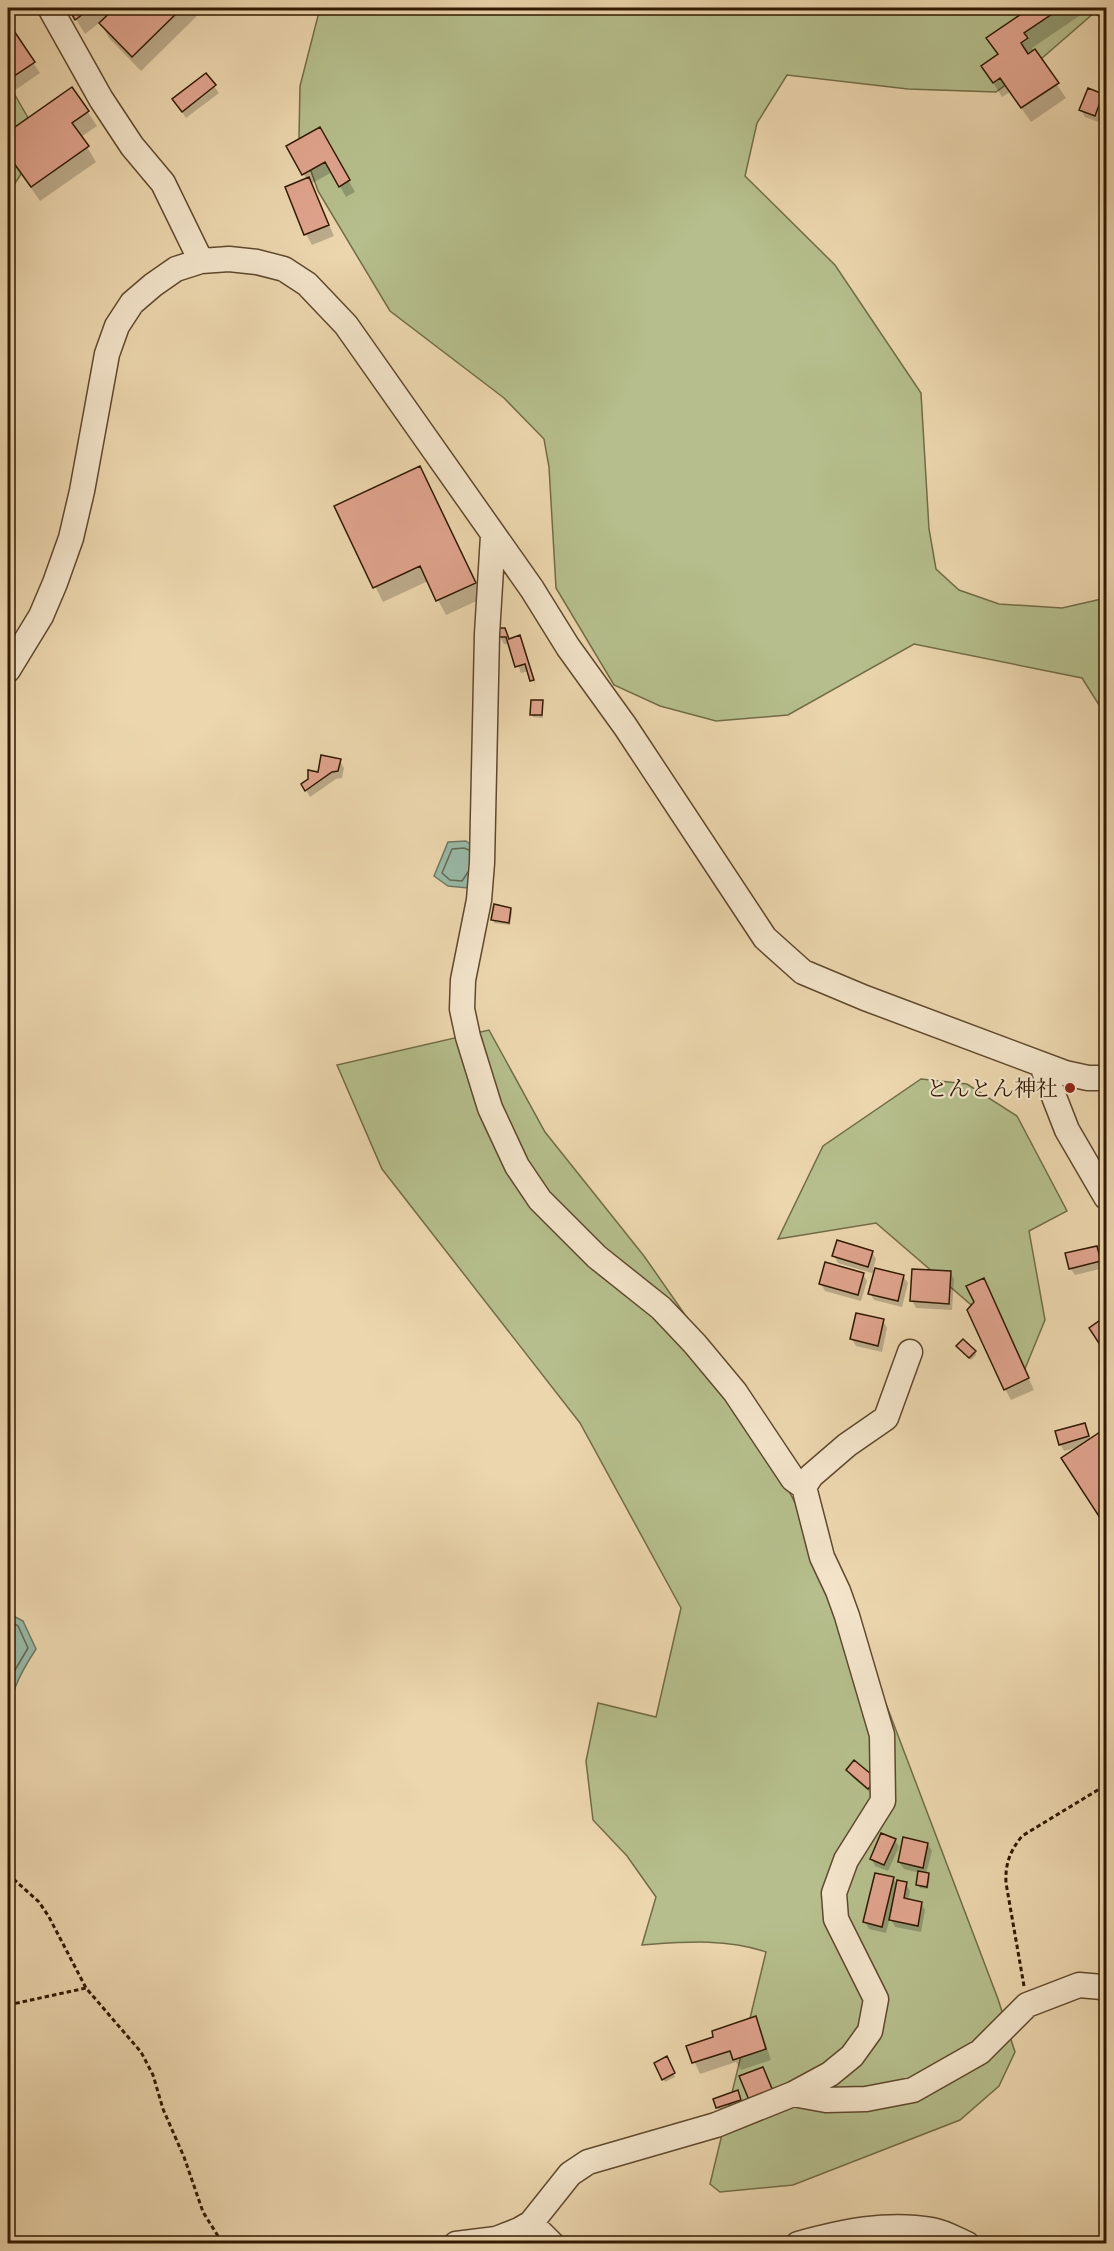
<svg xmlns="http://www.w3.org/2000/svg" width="1114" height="2251" font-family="'Sorts Mill Goudy','Noto Serif JP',serif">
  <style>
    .green { fill: #b5be8c; stroke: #726c46; stroke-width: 1.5 }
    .water { fill: #99b9a7; stroke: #6f7964; stroke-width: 1.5 }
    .shadow { fill: #0003; fill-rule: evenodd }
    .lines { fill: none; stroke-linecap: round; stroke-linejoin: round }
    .shore { stroke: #646954; stroke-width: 1.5 }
    .building { fill: #e0a48e; stroke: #301900; stroke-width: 1.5 }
    .minor-casing { stroke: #5f482c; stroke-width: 27 }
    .path { stroke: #301900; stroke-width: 3; stroke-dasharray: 4.5 3; stroke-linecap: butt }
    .minor { stroke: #f3e4ca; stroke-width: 24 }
    .poi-dot { fill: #8f2418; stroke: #f3e4ca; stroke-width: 2 }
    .labels { text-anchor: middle; stroke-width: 4.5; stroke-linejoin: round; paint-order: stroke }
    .poi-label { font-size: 22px; fill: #301900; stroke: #f3e4ca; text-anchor: end }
  </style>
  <rect width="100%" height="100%" fill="#ecd6ae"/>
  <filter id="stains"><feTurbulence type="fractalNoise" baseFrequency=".00333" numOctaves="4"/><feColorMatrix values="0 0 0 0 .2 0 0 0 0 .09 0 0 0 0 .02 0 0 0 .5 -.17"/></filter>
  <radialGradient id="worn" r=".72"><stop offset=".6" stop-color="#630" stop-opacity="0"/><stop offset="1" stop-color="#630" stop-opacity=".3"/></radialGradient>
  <path class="green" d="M 320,8 L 1106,8 L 1106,21 L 1094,13 L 1041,59 L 996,92 L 908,89 L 787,75 L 757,123 L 745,176 L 835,265 L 921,393 L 929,529 L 936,569 L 959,590 L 999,604 L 1062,608 L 1106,598 L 1106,716 L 1082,678 L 914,644 L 788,715 L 716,721 L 660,706 L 614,685 L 556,588 L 549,467 L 544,439 L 504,398 L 390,311 L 318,191 L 299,137 L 300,86 Z
    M 8,83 L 42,142 L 8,194 Z
    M 489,1030 L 545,1132 L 644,1256 L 734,1385 L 850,1609 L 998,1999 L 1015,2052 L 999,2086 L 960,2120 L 793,2185 L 720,2192 L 710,2184 L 766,1952 C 726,1938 684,1942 642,1945 L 656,1897 L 627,1856 L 593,1820 L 586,1761 L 598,1703 L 656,1717 L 681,1608 L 580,1423 L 382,1169 L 337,1065 Z
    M 921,1079 L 967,1084 L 1017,1116 L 1067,1211 L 1029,1231 L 1045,1320 L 1024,1371 L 998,1328 L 876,1223 L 778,1239 L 823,1146 Z"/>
  <path class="water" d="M 466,841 L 476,848 L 473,874 L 468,888 L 448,886 L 434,876 L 448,842 Z
    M 8,1613 L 23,1621 L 36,1649 C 19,1675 7,1697 10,1729 L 8,1729 Z"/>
  <path class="shadow" d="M 69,8 L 110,8 L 112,12 L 117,8 L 205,8 L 141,71 L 109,38 L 100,22 L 85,34 Z
    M 1033,8 L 1091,8 L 1032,48 L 1066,98 L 1031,122 L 1010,92 L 1002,97 L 983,66 L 999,56 L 988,38 ZM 1029,35 L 1029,39 L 1015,48 L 1014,46 Z
    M 8,25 L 40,73 L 8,95 Z
    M 206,75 L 219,93 L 186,118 L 178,106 Z
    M 72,89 L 97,126 L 81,137 L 96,162 L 40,201 L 8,155 L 8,134 Z
    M 1102,95 L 1106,102 L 1098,122 L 1085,117 L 1081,110 Z
    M 320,129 L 355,192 L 346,197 L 332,172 L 311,184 L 334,236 L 312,245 L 306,234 L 307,180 L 288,146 Z
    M 420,467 L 483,598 L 446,615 L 428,581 L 383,602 L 336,507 Z
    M 499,630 L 505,630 L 510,640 L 519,637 L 536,687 L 529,671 L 521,673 L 510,644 L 504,644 L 500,637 Z
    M 542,702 L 543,718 L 533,717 L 532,714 Z
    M 340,761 L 344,768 L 342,778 L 336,779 L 310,797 L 303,785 Z
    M 510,909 L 512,912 L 510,925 L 494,923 L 493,920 Z
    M 1096,1247 L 1104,1268 L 1075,1275 L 1070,1268 Z
    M 872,1252 L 876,1259 L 873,1269 L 903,1276 L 908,1283 L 902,1307 L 874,1300 L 870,1293 L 875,1274 L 838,1263 L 834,1256 Z
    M 950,1272 L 954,1279 L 952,1310 L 916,1308 L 912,1301 Z
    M 863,1274 L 867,1281 L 861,1301 L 825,1291 L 821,1284 Z
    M 989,1291 L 1034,1390 L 1011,1400 L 1005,1389 Z
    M 883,1321 L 887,1328 L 882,1352 L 856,1346 L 852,1339 Z
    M 960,1349 L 975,1352 L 976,1355 L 971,1360 Z
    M 1084,1425 L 1091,1440 L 1100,1434 L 1106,1444 L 1106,1526 L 1071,1473 L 1079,1447 L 1064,1451 L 1060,1444 Z
    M 848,1770 L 876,1780 L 873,1795 L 852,1777 Z
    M 895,1840 L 899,1847 L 888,1871 L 875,1866 L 871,1858 Z
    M 928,1844 L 932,1851 L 926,1874 L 930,1877 L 928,1889 L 920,1888 L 918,1885 L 920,1873 L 904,1869 L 899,1862 Z
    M 893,1878 L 898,1887 L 906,1884 L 910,1891 L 908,1900 L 921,1903 L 925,1910 L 921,1932 L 895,1927 L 890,1917 L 886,1933 L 869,1929 L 865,1922 Z
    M 755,2018 L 761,2029 L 771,2060 L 741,2070 L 736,2062 L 700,2074 L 688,2047 L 715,2038 Z
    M 666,2058 L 675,2077 L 665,2082 L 656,2063 Z
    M 739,2095 L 741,2103 L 719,2110 L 717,2107 Z"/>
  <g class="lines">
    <path class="shore" d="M 468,872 L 462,881 L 450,880 L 442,873 L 452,849 L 464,848 L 469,850
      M 8,1620 L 18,1626 L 28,1648 L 15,1670 L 8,1693"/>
  </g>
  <path class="building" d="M 68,8 L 91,8 L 75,20 Z
    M 115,8 L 182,8 L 132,57 L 99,23 Z
    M 1030,8 L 1061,8 L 1024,33 L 1028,38 L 1021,43 L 1028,54 L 1035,49 L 1059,83 L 1021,108 L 1000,78 L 993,83 L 981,66 L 998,54 L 986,38 Z
    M 8,22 L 35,62 L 8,80 Z
    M 206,73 L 216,85 L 182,112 L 172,99 Z
    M 72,87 L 89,111 L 72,123 L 89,146 L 31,187 L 8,155 L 8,132 Z
    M 1088,88 L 1103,94 L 1095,116 L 1079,110 Z
    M 320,127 L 350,180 L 339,187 L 325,162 L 302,175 L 286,146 Z
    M 309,177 L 329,225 L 304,235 L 285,187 Z
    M 420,466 L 476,583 L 436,601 L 420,566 L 373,588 L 334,506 Z
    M 498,628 L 505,628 L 509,639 L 520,635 L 534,680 L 530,681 L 525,664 L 515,667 L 506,637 L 498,637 Z
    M 531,700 L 543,700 L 542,715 L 530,715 Z
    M 321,755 L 341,759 L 338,771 L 332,772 L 305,791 L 301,784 L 308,779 L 308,770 L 318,772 Z
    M 494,904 L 511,908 L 509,923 L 491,920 Z
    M 837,1240 L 873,1251 L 868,1267 L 832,1256 Z
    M 1097,1246 L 1101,1261 L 1069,1269 L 1065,1253 Z
    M 825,1262 L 864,1273 L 858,1295 L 819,1284 Z
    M 875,1268 L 904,1275 L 898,1301 L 868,1294 Z
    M 912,1269 L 951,1271 L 949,1304 L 910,1301 Z
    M 984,1278 L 1029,1378 L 1004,1390 L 967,1310 L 974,1302 L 966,1286 Z
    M 856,1313 L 884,1319 L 878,1346 L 850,1339 Z
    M 1106,1316 L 1106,1354 L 1089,1328 Z
    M 963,1339 L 976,1351 L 969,1358 L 956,1346 Z
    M 1085,1423 L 1089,1436 L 1059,1445 L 1055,1431 Z
    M 1100,1432 L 1106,1441 L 1106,1527 L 1061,1458 Z
    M 854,1760 L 877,1779 L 868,1789 L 846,1770 Z
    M 881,1833 L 896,1839 L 884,1865 L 870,1859 Z
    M 903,1837 L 928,1843 L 923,1868 L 898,1862 Z
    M 918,1871 L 929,1873 L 927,1887 L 916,1885 Z
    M 875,1873 L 894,1877 L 882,1927 L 863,1922 Z
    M 897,1880 L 907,1882 L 904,1898 L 922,1902 L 918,1926 L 889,1920 Z
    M 756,2016 L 766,2049 L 733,2060 L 730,2051 L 692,2063 L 686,2046 L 713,2037 L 712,2031 Z
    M 667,2056 L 675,2073 L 662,2080 L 654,2063 Z
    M 763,2067 L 773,2091 L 749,2100 L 739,2076 Z
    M 738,2090 L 741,2100 L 716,2108 L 713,2099 Z"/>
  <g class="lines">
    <defs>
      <path id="minor" d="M 50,8 L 101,99 L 132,146 L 163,183 L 201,261
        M 8,670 L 41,616 L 55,583 L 71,538 L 82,491 L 107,354 L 117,326 L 132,303 L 153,285 L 176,269 L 201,261 L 229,259 L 257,262 L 284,269 L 307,284 L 346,325 L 532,589 L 568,647 L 625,726 L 765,938 L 803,972 L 865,998 L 1065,1073 L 1088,1078 L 1106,1078
        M 1042,1066 L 1067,1130 L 1106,1197
        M 804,1487 L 811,1476 L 847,1445 L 886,1418 L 910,1352
        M 793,2094 L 826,2100 L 866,2099 L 913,2090 L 980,2052 L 1027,2005 L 1079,1985 L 1102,1987 L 1106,1990
        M 531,2223 L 552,2244
        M 456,2244 L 496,2239 L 519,2230 L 531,2223 L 570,2174 L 588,2162 L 716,2125 L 793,2094 L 830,2074 L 852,2056 L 870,2031 L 876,1999 L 836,1919 L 834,1893 L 846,1860 L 883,1801 L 882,1735 L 847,1616 L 838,1591 L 822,1557 L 804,1487 L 793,1479 L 735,1392 L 695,1344 L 661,1308 L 597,1257 L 540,1200 L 517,1166 L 490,1108 L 468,1037 L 462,1009 L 463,980 L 479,900 L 482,863 L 487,634 L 493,536
        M 798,2244 C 842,2232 886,2222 932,2230 C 944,2232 956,2239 967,2244"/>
    </defs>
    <use href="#minor" class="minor-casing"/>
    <path class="path" d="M 8,1874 L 39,1902 L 49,1917 L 86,1988 L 141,2052 L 153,2075 L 163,2109 L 184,2157 L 203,2212 L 223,2244
      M 1024,1986 L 1006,1883 C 1005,1864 1010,1851 1022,1836 L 1106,1785
      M 8,2005 L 86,1988"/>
    <use href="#minor" class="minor"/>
  </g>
  <circle class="poi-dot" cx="1070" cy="1088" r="6"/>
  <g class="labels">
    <g class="poi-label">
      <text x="1058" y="1096">とんとん神社</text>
    </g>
  </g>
  <rect width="1114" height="2251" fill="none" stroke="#ecd6ae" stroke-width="30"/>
  <rect x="9" y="9" width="1096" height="2233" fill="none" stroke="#301900" stroke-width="3"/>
  <rect x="15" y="15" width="1084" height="2221" fill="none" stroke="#301900" stroke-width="1.5"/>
  <rect width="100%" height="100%" filter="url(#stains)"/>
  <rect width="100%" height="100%" fill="url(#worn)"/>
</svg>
